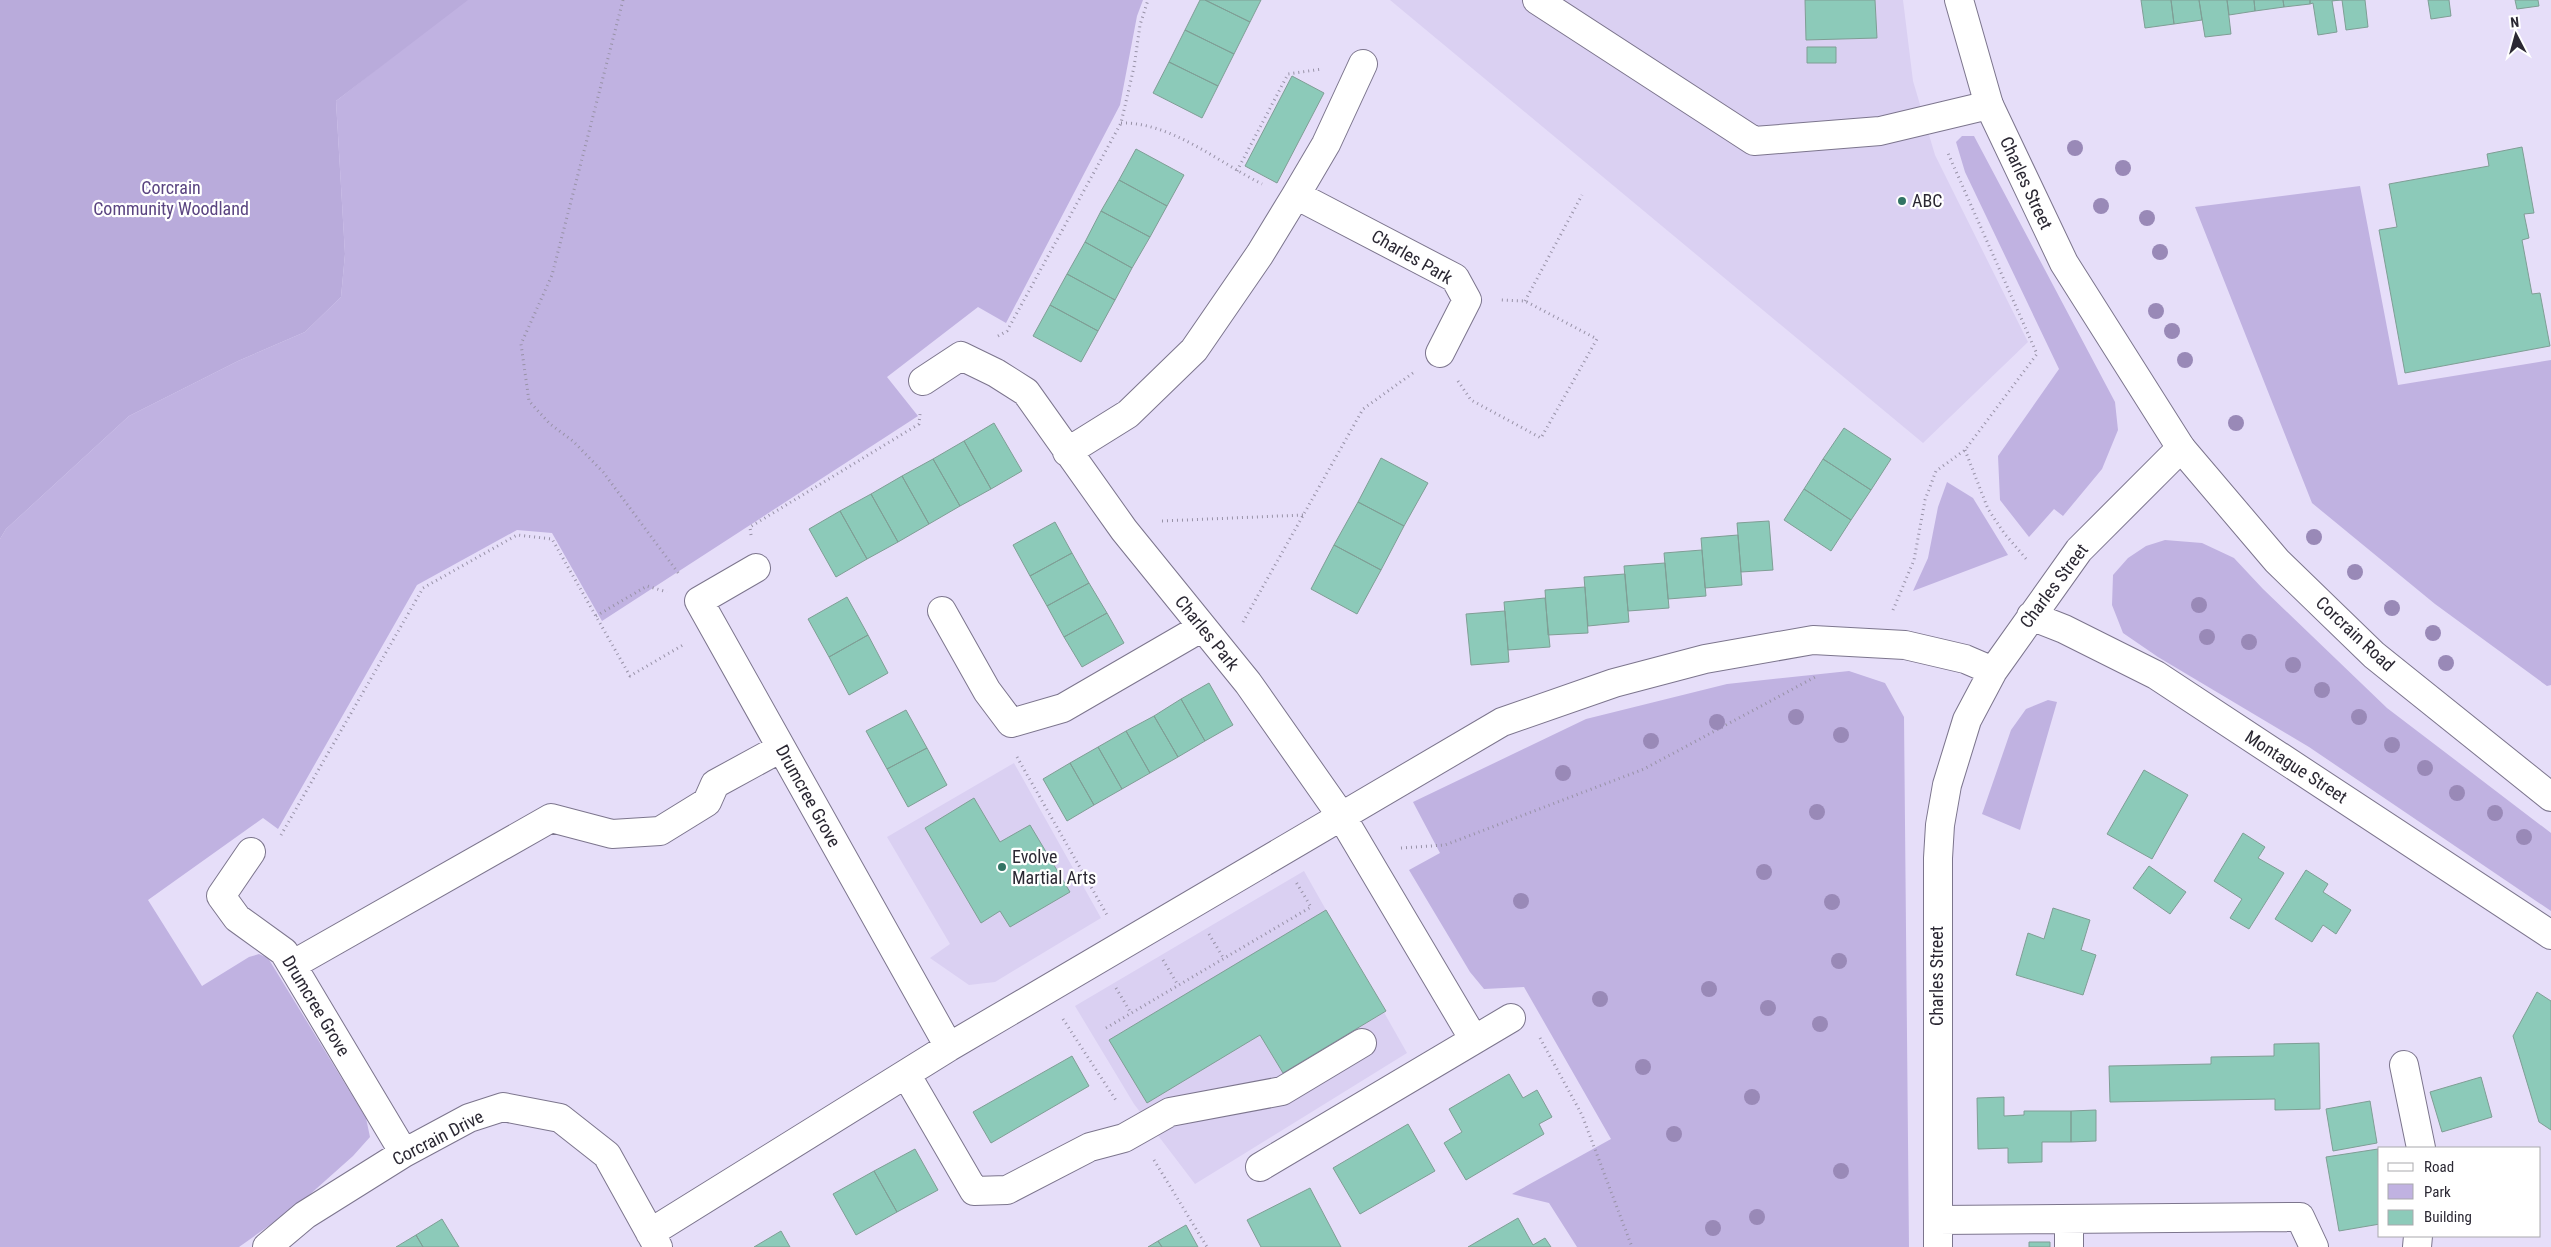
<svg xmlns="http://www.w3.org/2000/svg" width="2551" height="1247" font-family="'Roboto Condensed',sans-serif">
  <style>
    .built { fill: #dad0f2 }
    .green { fill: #c0b2e1 }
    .forest { fill: #b9abdb }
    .building { fill: #8ccab9; stroke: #7f9e95 }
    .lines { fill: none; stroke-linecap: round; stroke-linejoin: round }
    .minor-casing { stroke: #7c758d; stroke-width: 30 }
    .major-casing { stroke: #7c758d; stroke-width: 30 }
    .path { stroke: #9892a7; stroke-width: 3; stroke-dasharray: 1 4; stroke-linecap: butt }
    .minor { stroke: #fff; stroke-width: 28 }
    .major { stroke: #fff; stroke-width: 28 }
    .tree { fill: #9989b7 }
    .poi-dot { fill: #327464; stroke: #fff; stroke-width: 2 }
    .labels { text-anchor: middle; stroke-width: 4.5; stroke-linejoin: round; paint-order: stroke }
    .street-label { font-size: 18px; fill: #2b2833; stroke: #fff }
    .park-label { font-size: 18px; fill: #5a4481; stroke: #fff }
    .poi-label { font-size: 18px; fill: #2b2833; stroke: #fff; text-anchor: start }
  </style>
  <rect width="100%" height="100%" fill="#e6def9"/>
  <path class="built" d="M 1390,0 L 1903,0 L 1913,81 L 1935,155 L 2028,342 L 1923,443 Z
    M 1014,763 L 1101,918 L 995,982 L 969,985 L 930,958 L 950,944 L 887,837 Z
    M 1304,871 L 1407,1053 L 1195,1184 L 1134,1104 L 1075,1006 Z"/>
  <path class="green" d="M 465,0 L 1143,0 L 1137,16 L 1120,105 L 1006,323 L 978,307 L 887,377 L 918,416 L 602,621 L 552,533 L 517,530 L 417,585 L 278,829 L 263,818 L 148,900 L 202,986 L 249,957 L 259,954 L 268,958 L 366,1118 L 370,1137 L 353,1156 L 298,1205 L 239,1247 L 0,1247 L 0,539 L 6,529 L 129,416 L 238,361 L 305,332 L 341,297 L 345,254 L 336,101 Z
    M 1962,136 L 1974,136 L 2115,402 L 2118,430 L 2102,469 L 2063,516 L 2054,509 L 2029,537 L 2000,500 L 1998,456 L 2059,369 L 1965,172 L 1956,142 Z
    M 2360,186 L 2398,385 L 2551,360 L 2551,685 L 2547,686 L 2435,604 L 2312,503 L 2195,207 Z
    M 1947,482 L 1973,498 L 2008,555 L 1913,591 L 1928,558 L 1938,507 Z
    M 2165,540 L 2202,543 L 2234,558 L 2263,589 L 2387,708 L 2551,833 L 2551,911 L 2309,747 L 2158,657 L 2123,633 L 2112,605 L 2113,575 L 2128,558 L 2146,546 Z
    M 1849,671 L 1885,683 L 1904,717 L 1909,1247 L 1577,1247 L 1549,1203 L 1512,1194 L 1611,1139 L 1524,987 L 1484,989 L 1470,972 L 1409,870 L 1440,853 L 1413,802 L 1586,719 L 1727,684 Z
    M 2048,700 L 2057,702 L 2020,830 L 1982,814 L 2011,730 L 2026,709 Z"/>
  <path class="forest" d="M 0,0 L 468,0 L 336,101 L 345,254 L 341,297 L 305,332 L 238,361 L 129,416 L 6,529 L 0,539 Z"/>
  <path class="building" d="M 1200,0 L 1205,0 L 1250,22 L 1234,54 L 1185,30 Z
    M 1205,0 L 1261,0 L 1250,22 Z
    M 1805,0 L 1875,0 L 1877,38 L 1806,40 Z
    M 2141,0 L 2171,0 L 2174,24 L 2145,28 Z
    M 2171,0 L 2199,0 L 2202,20 L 2174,24 Z
    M 2199,0 L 2227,0 L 2231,34 L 2205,37 Z
    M 2227,0 L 2254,0 L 2255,11 L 2229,15 Z
    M 2254,0 L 2283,0 L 2284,7 L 2255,11 Z
    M 2283,0 L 2310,0 L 2310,4 L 2284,7 Z
    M 2310,0 L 2340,0 L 2332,1 L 2337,32 L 2318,35 L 2313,3 L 2310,4 Z
    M 2340,0 L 2365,0 L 2368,27 L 2346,30 L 2342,0 Z
    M 2428,0 L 2449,0 L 2451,16 L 2431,19 Z
    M 2515,0 L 2538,0 L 2539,6 L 2517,9 Z
    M 1185,30 L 1234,54 L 1218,86 L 1169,62 Z
    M 1807,47 L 1836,47 L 1836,63 L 1807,63 Z
    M 1169,62 L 1218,86 L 1202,118 L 1153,93 Z
    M 1292,76 L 1324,93 L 1277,183 L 1245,166 Z
    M 2522,147 L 2534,213 L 2524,214 L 2529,238 L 2522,240 L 2532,294 L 2540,293 L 2550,346 L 2405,373 L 2379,230 L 2397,227 L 2389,184 L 2489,166 L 2487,154 Z
    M 1136,149 L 1184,175 L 1167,206 L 1119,180 Z
    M 1119,180 L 1167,206 L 1150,237 L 1101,211 Z
    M 1101,211 L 1150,237 L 1132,268 L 1085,242 Z
    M 1085,242 L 1132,268 L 1115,300 L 1067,274 Z
    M 1067,274 L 1115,300 L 1098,331 L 1050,305 Z
    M 1050,305 L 1098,331 L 1081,362 L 1033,336 Z
    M 994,423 L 1022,471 L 991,489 L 964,441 Z
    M 1844,428 L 1891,459 L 1871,490 L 1823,459 Z
    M 964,441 L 991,489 L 960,506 L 933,459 Z
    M 1381,458 L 1428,483 L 1404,526 L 1358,502 Z
    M 933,459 L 960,506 L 929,524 L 902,476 Z
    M 1823,459 L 1871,490 L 1851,520 L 1804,489 Z
    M 902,476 L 929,524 L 898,542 L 871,494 Z
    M 1804,489 L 1851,520 L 1831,551 L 1784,520 Z
    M 871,494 L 898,542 L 867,559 L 840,511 Z
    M 1358,502 L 1404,526 L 1381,570 L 1334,545 Z
    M 840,511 L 867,559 L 836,577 L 809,529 Z
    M 1769,521 L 1773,570 L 1741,572 L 1737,523 Z
    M 1055,522 L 1072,553 L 1030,576 L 1013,545 Z
    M 1738,535 L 1742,585 L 1705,588 L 1701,538 Z
    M 1334,545 L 1381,570 L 1357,614 L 1311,589 Z
    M 1702,550 L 1706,596 L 1668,599 L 1664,553 Z
    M 1072,553 L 1089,583 L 1047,606 L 1030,576 Z
    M 1665,563 L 1669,608 L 1628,611 L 1624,566 Z
    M 1625,574 L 1629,622 L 1588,626 L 1584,577 Z
    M 1089,583 L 1107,613 L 1064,637 L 1047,606 Z
    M 1585,587 L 1588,633 L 1548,635 L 1545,590 Z
    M 847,597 L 868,635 L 829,657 L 808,619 Z
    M 1545,598 L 1550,647 L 1508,650 L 1504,602 Z
    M 1505,611 L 1509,662 L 1471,665 L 1466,614 Z
    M 1107,613 L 1124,643 L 1082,667 L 1064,637 Z
    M 868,635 L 888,673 L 849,695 L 829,657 Z
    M 1209,683 L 1233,725 L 1205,741 L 1181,699 Z
    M 1181,699 L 1205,741 L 1178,757 L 1154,716 Z
    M 906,710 L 927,748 L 887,769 L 866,731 Z
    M 1154,716 L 1178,757 L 1150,773 L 1126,731 Z
    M 1126,731 L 1150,773 L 1122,789 L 1098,747 Z
    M 1098,747 L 1122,789 L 1094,805 L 1070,763 Z
    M 927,748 L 947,785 L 908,807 L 887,769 Z
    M 1070,763 L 1094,805 L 1067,821 L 1043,779 Z
    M 2144,770 L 2188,795 L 2152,859 L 2107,834 Z
    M 974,798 L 1000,842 L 1030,825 L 1070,892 L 1010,927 L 1000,911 L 981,923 L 925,828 Z
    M 2243,833 L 2265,847 L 2258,858 L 2284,873 L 2249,929 L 2230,918 L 2242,899 L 2214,881 Z
    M 2149,866 L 2186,892 L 2170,914 L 2133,888 Z
    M 2306,870 L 2328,884 L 2323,892 L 2351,910 L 2336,934 L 2323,925 L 2312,942 L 2275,919 Z
    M 2053,908 L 2090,920 L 2081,950 L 2096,955 L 2083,995 L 2016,975 L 2028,933 L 2044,939 Z
    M 1326,910 L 1386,1011 L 1283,1073 L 1260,1035 L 1147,1103 L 1109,1040 Z
    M 2537,992 L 2551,1001 L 2551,1130 L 2539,1122 L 2513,1036 Z
    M 2319,1043 L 2320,1109 L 2275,1110 L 2275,1099 L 2110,1102 L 2109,1066 L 2211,1064 L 2211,1057 L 2274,1056 L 2274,1044 Z
    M 1072,1056 L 1089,1086 L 991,1143 L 973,1112 Z
    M 1509,1074 L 1523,1098 L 1537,1090 L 1552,1117 L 1539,1124 L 1544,1134 L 1466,1180 L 1444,1143 L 1462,1132 L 1449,1109 Z
    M 2481,1077 L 2492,1117 L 2442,1132 L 2430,1092 Z
    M 2004,1097 L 2004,1116 L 2024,1115 L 2024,1111 L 2071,1111 L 2071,1142 L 2042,1142 L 2042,1162 L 2008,1163 L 2008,1148 L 1978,1149 L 1977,1098 Z
    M 2370,1101 L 2377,1143 L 2333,1151 L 2326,1109 Z
    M 2096,1110 L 2096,1141 L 2071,1142 L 2071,1111 Z
    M 1408,1124 L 1435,1171 L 1360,1214 L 1333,1168 Z
    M 915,1149 L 938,1190 L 897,1212 L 874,1171 Z
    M 2378,1149 L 2380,1224 L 2339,1231 L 2326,1157 Z
    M 874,1171 L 897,1212 L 856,1235 L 833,1194 Z
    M 1310,1188 L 1341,1247 L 1261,1247 L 1247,1220 Z
    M 1518,1218 L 1533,1245 L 1545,1238 L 1551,1247 L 1468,1247 Z
    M 442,1219 L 459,1247 L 423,1247 L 416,1235 Z
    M 1186,1225 L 1198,1247 L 1162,1247 L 1158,1241 Z
    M 781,1231 L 790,1247 L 754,1247 Z
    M 416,1235 L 423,1247 L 396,1247 Z
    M 1158,1241 L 1162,1247 L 1148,1247 Z
    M 2029,1242 L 2050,1242 L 2050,1247 L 2029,1247 Z"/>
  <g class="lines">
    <defs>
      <path id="minor" d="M 1537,0 L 1754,141 L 1880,131 L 1989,105
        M 1296,195 L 1455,278 L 1467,300 L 1440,353
        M 923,381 L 961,356 L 996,373 L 1026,392 L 1124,530 L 1248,683 L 1342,817 L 1473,1038
        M 1067,452 L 1128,414 L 1194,350 L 1260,254 L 1296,195 L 1326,144 L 1363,64
        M 756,568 L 699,601 L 949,1047
        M 942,611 L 987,691 L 1011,723 L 1063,708 L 1201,628
        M 2031,616 L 2064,629 L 2156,675 L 2551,935
        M 251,852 L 221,896 L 237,918 L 284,952 L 404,1153
        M 292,965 L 551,818 L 612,834 L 660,831 L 707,802 L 715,784 L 781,748
        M 2404,1065 L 2421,1148
        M 906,1074 L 974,1191 L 1007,1190 L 1090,1147 L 1124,1138 L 1170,1112 L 1282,1091 L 1362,1043
        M 1260,1167 L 1511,1018
        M 1938,1220 L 2300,1217 L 2314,1247
        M 650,1233 L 949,1047 L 1502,722 L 1614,683 L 1705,659 L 1813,640 L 1905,645 L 1965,659 L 1993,671
        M 267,1247 L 305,1215 L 404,1153 L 469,1118 L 503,1107 L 560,1118 L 607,1155 L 658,1247
        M 1938,1247 L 1938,858 L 1940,825 L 1947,785 L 1967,720 L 1993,671 L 2079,550 L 2181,448
        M 2069,1247 L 2069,1219
        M 2417,1247 L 2418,1236"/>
      <path id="major" d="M 1959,0 L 1989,105 L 2064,263 L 2181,448 L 2277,561 L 2374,655 L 2551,797"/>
    </defs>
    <use href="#minor" class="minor-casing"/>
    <use href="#major" class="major-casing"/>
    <path class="path" d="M 623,0 L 552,275 L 521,344 L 529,401 L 550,424 L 573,441 L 603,472 L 679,574
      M 1121,123 C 1171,122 1218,162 1262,184
      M 1237,171 L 1288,74 L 1322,69
      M 1525,301 L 1582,195
      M 998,336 L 1007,331 L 1121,123 L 1134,67 L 1140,25 L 1148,0
      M 1458,381 L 1471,400 L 1541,438 L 1597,339 L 1525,301 L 1501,300
      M 1965,450 L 1988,509 L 2004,533 L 2028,561
      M 1162,521 L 1303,515
      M 751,535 L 750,527 L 919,424 L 920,414
      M 1893,610 L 1914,560 L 1925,500 L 1936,471 L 1965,450 L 2037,354 L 1947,151
      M 596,616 L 647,586 L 667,592
      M 1243,622 L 1363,409 L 1413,373
      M 1017,757 L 1107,915
      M 281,835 L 423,588 L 517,535 L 552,539 L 630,676 L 683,645
      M 1401,848 L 1445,845 L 1644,769 L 1817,676
      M 1209,934 L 1224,959
      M 1163,960 L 1178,985
      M 1116,988 L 1131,1013
      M 1063,1019 L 1117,1102
      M 1106,1028 L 1311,907 L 1296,882
      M 1540,1038 L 1582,1115 L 1632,1247
      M 1154,1160 L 1207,1247"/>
    <use href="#minor" class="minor"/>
    <use href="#major" class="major"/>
  </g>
  <g class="tree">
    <circle cx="2075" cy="148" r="8"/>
    <circle cx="2123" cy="168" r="8"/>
    <circle cx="2101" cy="206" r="8"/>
    <circle cx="2147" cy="218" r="8"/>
    <circle cx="2160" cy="252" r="8"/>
    <circle cx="2156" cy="311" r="8"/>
    <circle cx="2172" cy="331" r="8"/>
    <circle cx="2185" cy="360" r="8"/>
    <circle cx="2236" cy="423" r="8"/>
    <circle cx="2314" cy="537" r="8"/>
    <circle cx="2355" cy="572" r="8"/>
    <circle cx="2199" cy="605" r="8"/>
    <circle cx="2392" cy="608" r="8"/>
    <circle cx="2433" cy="633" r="8"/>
    <circle cx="2207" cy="637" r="8"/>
    <circle cx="2249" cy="642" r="8"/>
    <circle cx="2446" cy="663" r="8"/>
    <circle cx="2293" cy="665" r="8"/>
    <circle cx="2322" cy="690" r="8"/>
    <circle cx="1796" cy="717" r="8"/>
    <circle cx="2359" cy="717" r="8"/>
    <circle cx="1717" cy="722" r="8"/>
    <circle cx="1841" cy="735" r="8"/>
    <circle cx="1651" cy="741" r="8"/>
    <circle cx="2392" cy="745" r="8"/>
    <circle cx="2425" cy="768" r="8"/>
    <circle cx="1563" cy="773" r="8"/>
    <circle cx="2457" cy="793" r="8"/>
    <circle cx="1817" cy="812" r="8"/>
    <circle cx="2495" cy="813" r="8"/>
    <circle cx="2524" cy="837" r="8"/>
    <circle cx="1764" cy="872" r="8"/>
    <circle cx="1521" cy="901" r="8"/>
    <circle cx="1832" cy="902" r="8"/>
    <circle cx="1839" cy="961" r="8"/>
    <circle cx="1709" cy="989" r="8"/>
    <circle cx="1600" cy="999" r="8"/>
    <circle cx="1768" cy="1008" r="8"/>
    <circle cx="1820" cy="1024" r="8"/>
    <circle cx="1643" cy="1067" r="8"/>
    <circle cx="1752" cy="1097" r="8"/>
    <circle cx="1674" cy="1134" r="8"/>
    <circle cx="1841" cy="1171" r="8"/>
    <circle cx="1757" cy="1217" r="8"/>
    <circle cx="1713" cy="1228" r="8"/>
  </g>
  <g class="poi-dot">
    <circle cx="1902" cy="201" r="5"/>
    <circle cx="1002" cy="867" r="5"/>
  </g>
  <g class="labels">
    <g class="street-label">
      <text transform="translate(2026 183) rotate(65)" y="6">Charles Street</text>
      <text transform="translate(1412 257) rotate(30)" y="6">Charles Park</text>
      <text transform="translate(2054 586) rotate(-53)" y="6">Charles Street</text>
      <text transform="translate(1207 633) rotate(51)" y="6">Charles Park</text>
      <text transform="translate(2355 634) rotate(43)" y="6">Corcrain Road</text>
      <text transform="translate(2296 767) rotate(33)" y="6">Montague Street</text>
      <text transform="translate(808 796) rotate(61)" y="6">Drumcree Grove</text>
      <text transform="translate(1937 976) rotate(-90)" y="6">Charles Street</text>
      <text transform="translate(316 1006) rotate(59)" y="6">Drumcree Grove</text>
      <text transform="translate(438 1138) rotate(-27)" y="6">Corcrain Drive</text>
    </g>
    <g class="park-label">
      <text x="171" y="194">Corcrain<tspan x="171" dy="21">Community Woodland</tspan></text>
    </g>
    <g class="poi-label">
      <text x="1912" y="207">ABC</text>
      <text x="1012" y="863">Evolve<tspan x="1012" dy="21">Martial Arts</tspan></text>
    </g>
  </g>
  <rect x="2378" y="1147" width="162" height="90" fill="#ffffff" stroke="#aaa9ad"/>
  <rect x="2388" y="1163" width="25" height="8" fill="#ffffff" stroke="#aaa9ad"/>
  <text x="2424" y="1172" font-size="15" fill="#2b2833">Road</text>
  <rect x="2388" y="1184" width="25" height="15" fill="#c0b2e1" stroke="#aaa9ad"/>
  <text x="2424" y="1197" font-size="15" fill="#2b2833">Park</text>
  <rect x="2388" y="1210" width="25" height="15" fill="#8ccab9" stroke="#aaa9ad"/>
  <text x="2424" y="1222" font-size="15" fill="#2b2833">Building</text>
  <g transform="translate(2516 35) rotate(354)" stroke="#ffffff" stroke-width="4" paint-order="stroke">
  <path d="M0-4L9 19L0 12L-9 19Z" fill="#2b2833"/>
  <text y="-8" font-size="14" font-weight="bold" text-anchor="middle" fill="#2b2833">N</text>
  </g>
</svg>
